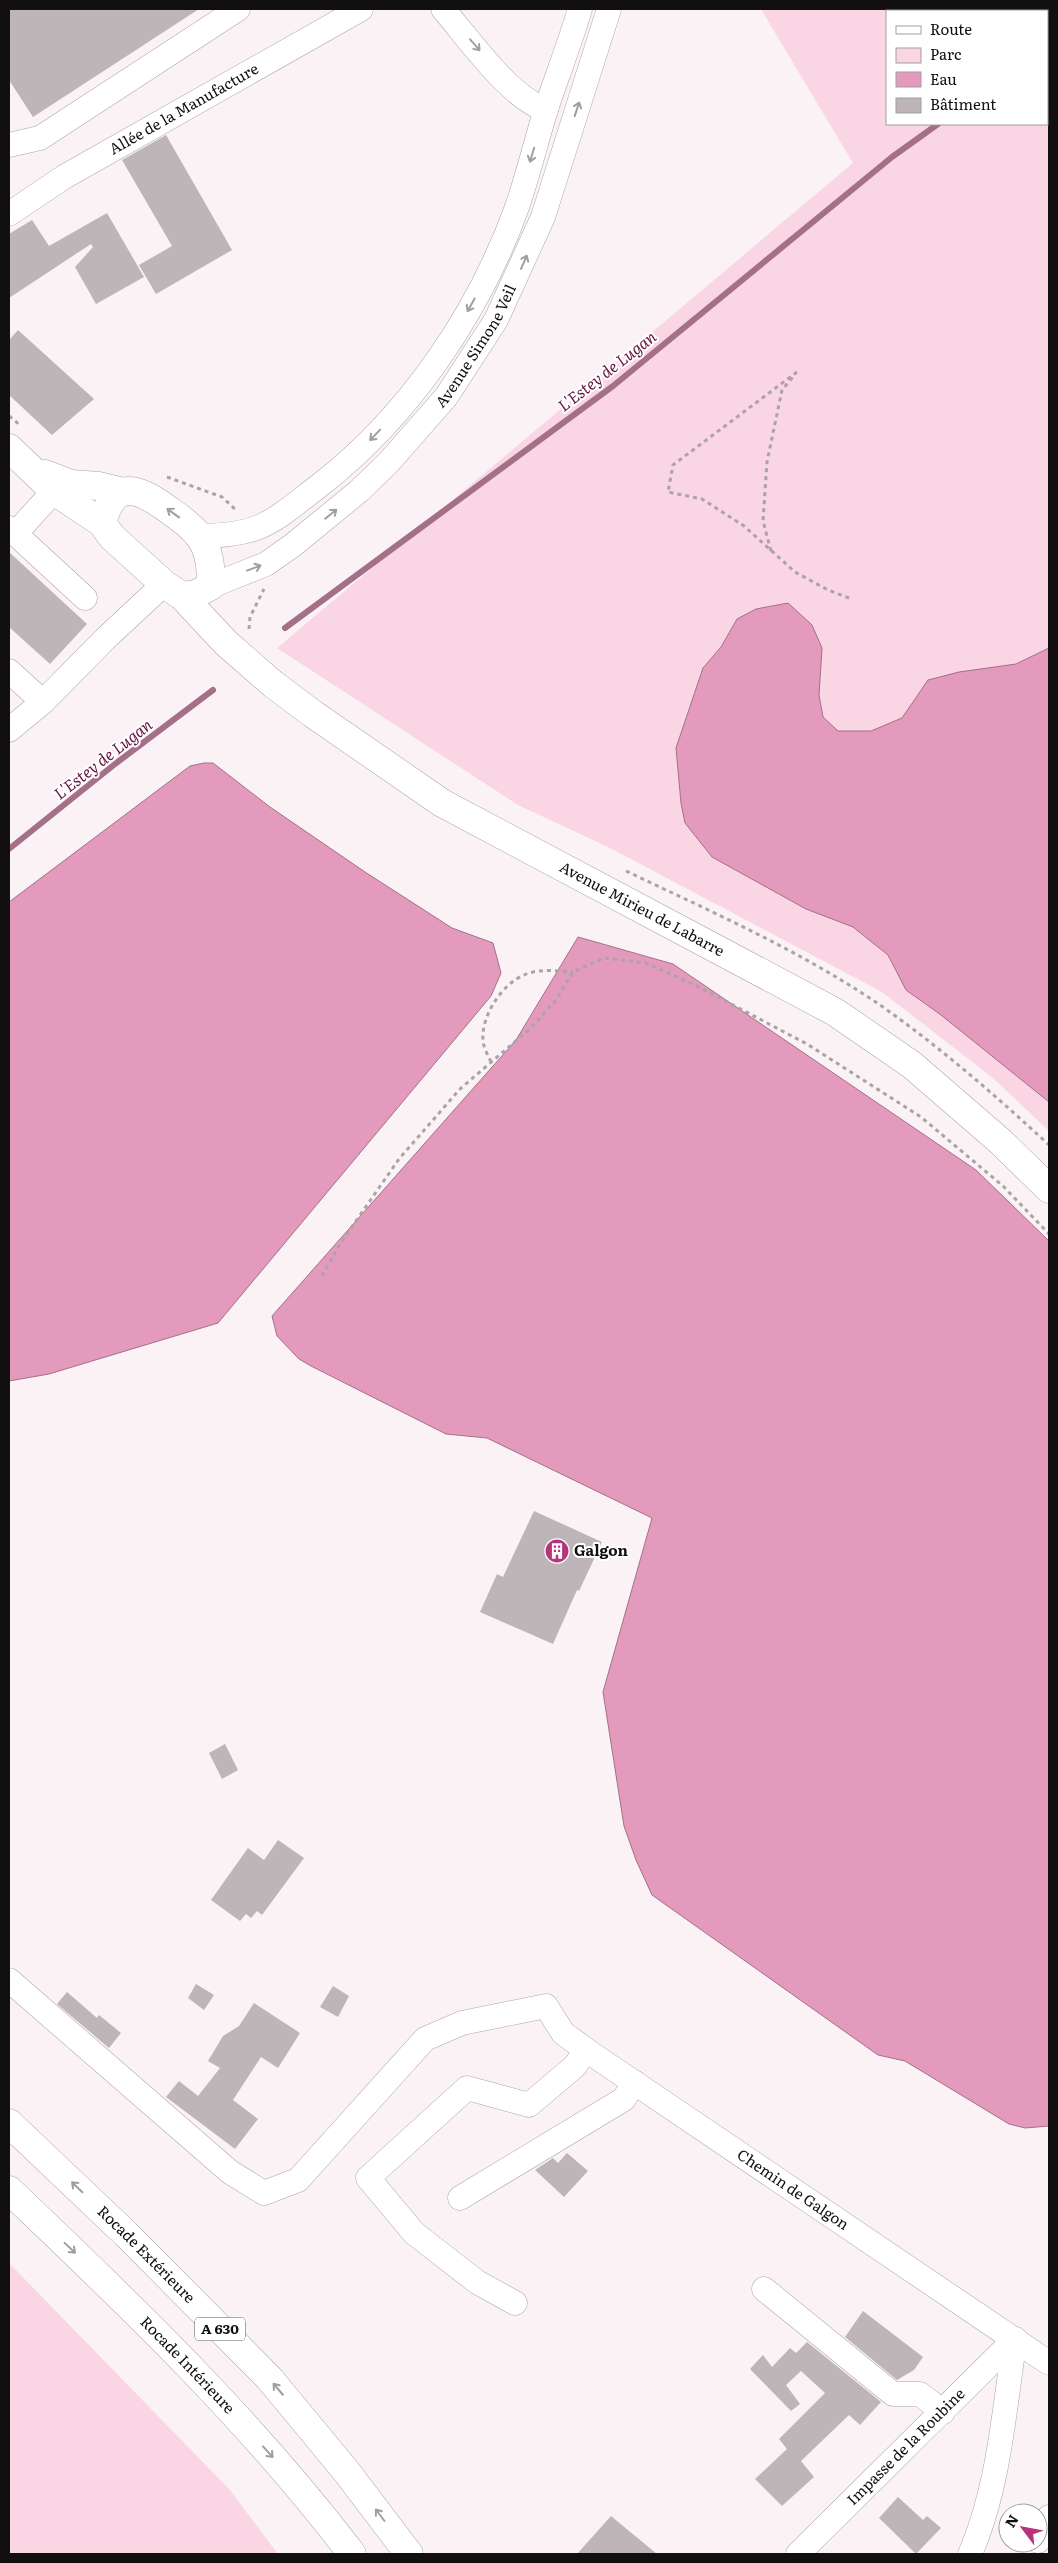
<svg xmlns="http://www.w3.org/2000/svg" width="1058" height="2563" font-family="Literata,serif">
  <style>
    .green { fill: #fad5e4; fill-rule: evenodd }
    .water { fill: #e39abc; stroke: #a47088 }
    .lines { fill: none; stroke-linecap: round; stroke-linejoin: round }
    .stream { stroke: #a47088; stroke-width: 6 }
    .building { fill: #bdb5b8 }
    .minor-casing { stroke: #aca4a7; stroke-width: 25 }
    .major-casing { stroke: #aca4a7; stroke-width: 29 }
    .highway-casing { stroke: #aca4a7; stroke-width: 29 }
    .path { stroke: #aba4a7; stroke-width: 3; stroke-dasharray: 4 4; stroke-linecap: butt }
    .minor { stroke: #fff; stroke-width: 24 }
    .major { stroke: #fff; stroke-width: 28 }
    .highway { stroke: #fff; stroke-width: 28 }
    .oneway { stroke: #a09f9f }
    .labels { text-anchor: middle; stroke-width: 4; stroke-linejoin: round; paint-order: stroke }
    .shield { fill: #fff; stroke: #595758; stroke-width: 1 }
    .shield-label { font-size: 14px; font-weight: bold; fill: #120f10 }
    .street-label { font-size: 15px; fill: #120f10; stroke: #fff }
    .poi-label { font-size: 15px; font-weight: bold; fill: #120f10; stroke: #fff; text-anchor: start }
    .water-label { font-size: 16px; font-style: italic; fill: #671343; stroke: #fff }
  </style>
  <rect width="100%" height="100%" fill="#fbf2f6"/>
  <path class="green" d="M 761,9 L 1049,9 L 1049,1131 L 993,1078 L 882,992 L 610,848 L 518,805 L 277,648 L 853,163 ZM 887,11 L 1047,11 L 1047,124 L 887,124 Z
    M 9,2263 L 230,2490 L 278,2554 L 9,2554 Z"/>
  <path class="water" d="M 788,603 L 812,625 L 822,648 L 819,695 L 823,717 L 838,731 L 871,731 L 902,718 L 928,680 L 959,672 L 1016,664 L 1049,648 L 1049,1102 L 941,1015 L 906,990 L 888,955 L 853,927 L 806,909 L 712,857 L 685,823 L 681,803 L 676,748 L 703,668 L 721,647 L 737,619 L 756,609 Z
    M 204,763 L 213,763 L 270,807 L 365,872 L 452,928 L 493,943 L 501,973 L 491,996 L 218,1323 L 49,1374 L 9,1381 L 9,902 L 190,766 Z
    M 578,937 L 673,964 L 976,1170 L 1049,1241 L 1049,2126 L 1025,2128 L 1009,2124 L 905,2061 L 878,2055 L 652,1895 L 636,1860 L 624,1826 L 603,1692 L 652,1518 L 487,1438 L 446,1434 L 311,1366 L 299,1359 L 277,1336 L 272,1316 L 516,1040 Z"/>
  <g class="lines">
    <path class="stream" d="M 1047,45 L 1049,44
      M 285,628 L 613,386 L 892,157 L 938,124
      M 9,849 L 115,764 L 213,690"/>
  </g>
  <path class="building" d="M 9,9 L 199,9 L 33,117 L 9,80 Z
    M 166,135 L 232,250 L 156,294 L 139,265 L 172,246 L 122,160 Z
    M 107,213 L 144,277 L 96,304 L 75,267 L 93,247 L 91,244 L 9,298 L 9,234 L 32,220 L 49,246 Z
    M 18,330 L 94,399 L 52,435 L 9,395 L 9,340 Z
    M 9,552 L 87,624 L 50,664 L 9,627 Z
    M 534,1511 L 602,1542 L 579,1591 L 577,1590 L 553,1644 L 480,1612 L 497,1574 L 503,1577 Z
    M 225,1744 L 238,1770 L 222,1779 L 209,1753 Z
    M 278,1840 L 304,1858 L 262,1915 L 257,1911 L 251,1918 L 246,1914 L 240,1921 L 211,1900 L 248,1848 L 264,1860 Z
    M 196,1984 L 214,1995 L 204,2010 L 188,1998 Z
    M 333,1986 L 349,1996 L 338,2017 L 320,2007 Z
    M 67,1992 L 97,2018 L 99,2015 L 121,2033 L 109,2048 L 57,2004 Z
    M 254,2003 L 300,2033 L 278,2068 L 261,2057 L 233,2100 L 258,2119 L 235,2149 L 166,2097 L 179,2081 L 198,2096 L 220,2068 L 208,2061 L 223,2036 L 239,2026 Z
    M 567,2153 L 588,2171 L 564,2197 L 535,2170 L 553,2158 L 558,2163 Z
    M 863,2311 L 923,2357 L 914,2370 L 897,2380 L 845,2337 Z
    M 807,2342 L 881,2402 L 860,2425 L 849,2415 L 801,2461 L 814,2477 L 782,2506 L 755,2479 L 787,2449 L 779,2439 L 825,2393 L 801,2371 L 786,2385 L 800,2404 L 791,2411 L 750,2369 L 763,2355 L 772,2367 L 790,2348 L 796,2353 Z
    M 898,2497 L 923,2520 L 927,2516 L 941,2528 L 916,2554 L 879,2518 Z
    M 611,2516 L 657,2554 L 577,2554 Z"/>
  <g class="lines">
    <defs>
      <g id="minor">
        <path d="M 443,9 C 469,39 509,97 546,110"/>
        <path d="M 9,145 L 40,138 L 238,9"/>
        <path id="s1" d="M 9,214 L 64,177 L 361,9"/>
        <path d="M 9,528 L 85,598"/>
        <path d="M 15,534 L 54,491"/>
        <path d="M 199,536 C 262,536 273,521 320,485 C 409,416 479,313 517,207 C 528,175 536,142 546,109 C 557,76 570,43 580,9"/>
        <path id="s2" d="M 211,586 L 266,564 L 293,545 L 359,491 L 388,463 L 446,397 L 496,320 L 543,217 L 609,9"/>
        <path d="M 9,671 L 43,702 L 9,730"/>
        <path d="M 43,702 L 105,639 L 164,584"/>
        <path id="s3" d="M 9,1980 L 230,2172 L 264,2193 L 298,2180 L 425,2039 L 462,2023 L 546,2006 L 563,2033 L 586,2050 L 1049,2363"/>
        <path d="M 460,2198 L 624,2099 L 634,2082"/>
        <path d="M 764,2289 L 893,2394 L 920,2394 L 943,2412"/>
        <path d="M 515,2303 L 477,2282 L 414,2233 L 368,2178 L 467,2088 L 529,2105 L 575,2066 L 586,2050"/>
        <path d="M 1038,2541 L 1049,2517"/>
        <path id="s4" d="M 798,2554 L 1015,2339"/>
        <path d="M 970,2554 C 999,2488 1004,2410 1015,2339"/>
      </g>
      <g id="major">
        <path d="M 9,448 L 54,491 L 102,523"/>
        <path d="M 45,474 L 71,484 L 99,486 L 120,491"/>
        <path id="s5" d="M 182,596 L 196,594 L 211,586 C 211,569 210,549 198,535 C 190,524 177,516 166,508 C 135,486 114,480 102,523 L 112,537 L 164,584 L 182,596 L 226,643 L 273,684 L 313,714 L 442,803 L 835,1012 L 912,1065 L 1001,1142 L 1049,1189"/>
      </g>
      <g id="highway">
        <path id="s6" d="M 9,2123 L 126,2234 L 269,2378 L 346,2471 L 409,2554"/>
        <path id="s7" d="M 9,2190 C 130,2305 251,2421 352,2554"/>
      </g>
    </defs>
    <use href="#minor" class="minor-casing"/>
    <use href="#major" class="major-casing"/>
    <use href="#highway" class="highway-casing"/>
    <path class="path" d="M 797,372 L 673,465 L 668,492 L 702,499 L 744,526 L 795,572 L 828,590 L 849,598
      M 9,416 L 20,425
      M 167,477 L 222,497 L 237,511
      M 771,551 L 763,521 L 767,462 L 782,390 L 793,377
      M 249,629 L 250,617 L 264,589
      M 626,871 C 712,912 801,951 880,1005 C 940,1047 995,1095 1049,1145
      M 491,1062 C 488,1055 483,1047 483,1040 C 481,1016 502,984 524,975 C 539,968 558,971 573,972
      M 322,1276 L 340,1244 L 399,1159 L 460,1089 L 532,1027 L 556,1000 L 573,972 L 604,958 L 646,963 L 695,985 L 807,1044 L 921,1117 L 1003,1186 L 1049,1234"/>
    <use href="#minor" class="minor"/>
    <use href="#major" class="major"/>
    <use href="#highway" class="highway"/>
  </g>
  <defs><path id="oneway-shaft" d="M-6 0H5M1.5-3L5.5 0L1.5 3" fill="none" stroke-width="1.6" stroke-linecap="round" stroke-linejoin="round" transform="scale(1.25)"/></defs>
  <g class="oneway">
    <use href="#oneway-shaft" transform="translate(475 45) rotate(49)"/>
    <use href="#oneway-shaft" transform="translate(577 109) rotate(-72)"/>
    <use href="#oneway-shaft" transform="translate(532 155) rotate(107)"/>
    <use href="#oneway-shaft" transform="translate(524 262) rotate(-66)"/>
    <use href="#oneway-shaft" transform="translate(471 305) rotate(119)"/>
    <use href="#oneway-shaft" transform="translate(375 435) rotate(134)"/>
    <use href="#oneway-shaft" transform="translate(173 513) rotate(-144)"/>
    <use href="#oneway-shaft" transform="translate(331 514) rotate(-39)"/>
    <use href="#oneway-shaft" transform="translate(254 568) rotate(-21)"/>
    <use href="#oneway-shaft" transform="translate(77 2187) rotate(-136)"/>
    <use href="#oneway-shaft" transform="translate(70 2248) rotate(43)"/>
    <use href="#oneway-shaft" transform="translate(278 2389) rotate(-130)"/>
    <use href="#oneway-shaft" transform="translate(268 2452) rotate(48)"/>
    <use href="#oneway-shaft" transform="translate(380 2515) rotate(-127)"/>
  </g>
  <defs>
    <symbol id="building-disc" viewBox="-11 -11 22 22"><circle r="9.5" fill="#b7347d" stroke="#fff"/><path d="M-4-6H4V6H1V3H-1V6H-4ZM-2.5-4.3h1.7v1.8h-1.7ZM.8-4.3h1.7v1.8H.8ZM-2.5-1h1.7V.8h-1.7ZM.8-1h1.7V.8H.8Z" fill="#fff"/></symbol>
  </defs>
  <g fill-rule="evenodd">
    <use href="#building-disc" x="543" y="1537" width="28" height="28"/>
  </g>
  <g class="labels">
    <rect class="shield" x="195" y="2317.5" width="50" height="23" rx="4"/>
    <g class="shield-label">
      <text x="220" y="2334">A 630</text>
    </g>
    <g class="street-label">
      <text dy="5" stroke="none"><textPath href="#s1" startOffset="204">Allée de la Manufacture</textPath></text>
      <text dy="5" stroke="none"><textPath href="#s2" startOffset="365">Avenue Simone Veil</textPath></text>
      <text dy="5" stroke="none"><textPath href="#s5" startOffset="882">Avenue Mirieu de Labarre</textPath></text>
      <text dy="5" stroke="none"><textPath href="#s3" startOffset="995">Chemin de Galgon</textPath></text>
      <text dy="5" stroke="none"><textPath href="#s6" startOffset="190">Rocade Extérieure</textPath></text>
      <text dy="5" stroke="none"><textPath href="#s7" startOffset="250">Rocade Intérieure</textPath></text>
      <text dy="5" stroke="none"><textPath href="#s4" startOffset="152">Impasse de la Roubine</textPath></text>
    </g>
    <g class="poi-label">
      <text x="574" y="1556">Galgon</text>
    </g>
    <g class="water-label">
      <text transform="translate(607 371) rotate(-38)" y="6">L'Estey de Lugan</text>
      <text transform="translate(103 759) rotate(-38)" y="6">L'Estey de Lugan</text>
    </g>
  </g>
  <rect width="1058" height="2563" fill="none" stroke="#120f10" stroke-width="20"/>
  <rect x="886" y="10" width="162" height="115" fill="#ffffff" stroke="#a09f9f"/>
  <rect x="896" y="26" width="25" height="8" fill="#ffffff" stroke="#a09f9f"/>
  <text x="930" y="35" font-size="15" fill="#120f10">Route</text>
  <rect x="896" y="48" width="25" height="15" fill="#fad5e4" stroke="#a09f9f"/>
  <text x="930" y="60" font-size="15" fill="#120f10">Parc</text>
  <rect x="896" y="72" width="25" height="15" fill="#e39abc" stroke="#a09f9f"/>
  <text x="930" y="85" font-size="15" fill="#120f10">Eau</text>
  <rect x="896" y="98" width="25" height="15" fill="#bdb5b8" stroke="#a09f9f"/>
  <text x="930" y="110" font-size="15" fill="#120f10">Bâtiment</text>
  <g transform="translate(1023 2528) rotate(302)"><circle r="24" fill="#ffffff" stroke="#a09f9f"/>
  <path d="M0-4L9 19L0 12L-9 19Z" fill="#b7347d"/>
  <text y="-8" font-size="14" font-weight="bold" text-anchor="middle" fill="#120f10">N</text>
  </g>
</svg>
